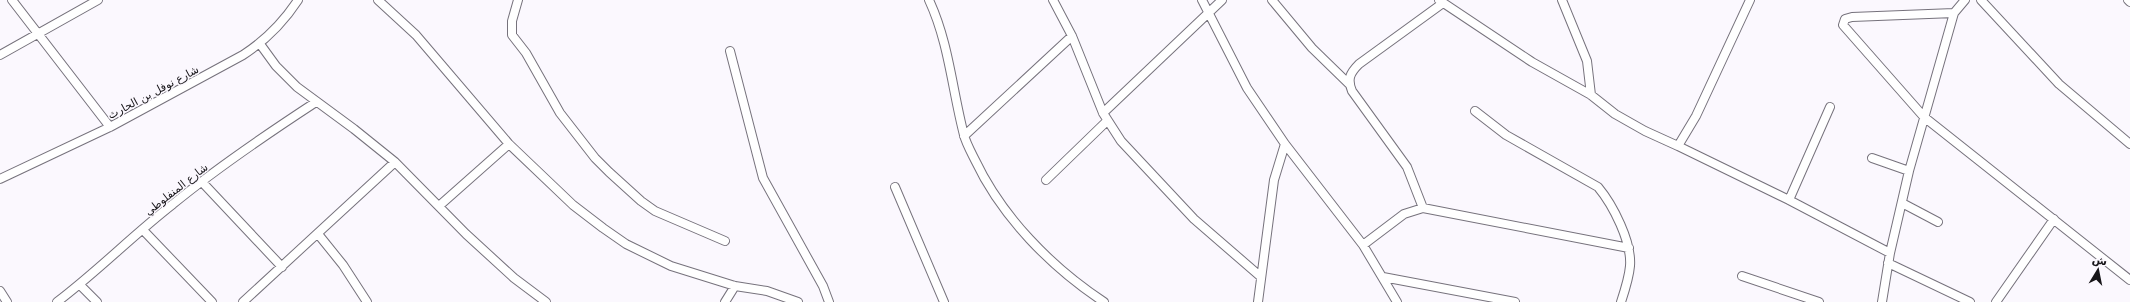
<svg xmlns="http://www.w3.org/2000/svg" width="2130" height="302" font-family="'DejaVu Sans','Noto Sans Arabic',sans-serif">
  <style>
    .lines { fill: none; stroke-linecap: round; stroke-linejoin: round }
    .street-casing { stroke: #76727c; stroke-width: 10 }
    .street { stroke: #fff; stroke-width: 8 }
    .labels { text-anchor: middle; stroke-width: 3; stroke-linejoin: round; paint-order: stroke }
    .street-label { font-size: 11px; fill: #161418; stroke: #fbf8fe }
  </style>
  <rect width="100%" height="100%" fill="#fbf8fe"/>
  <g class="lines">
    <defs>
      <path id="street" d="M 12,0 L 110,127
        M 378,0 L 416,35 L 509,144 L 573,205 L 603,228 L 626,244 L 671,266 L 735,286 L 767,291 L 798,302
        M 518,0 L 512,21 L 512,35 L 526,53 L 560,113 L 595,158 L 609,172 L 641,201 L 655,211 L 725,241
        M 929,0 C 949,43 952,89 964,135 C 966,143 971,152 975,160 C 1002,217 1051,267 1104,302
        M 1053,0 L 1072,36 L 1103,113 L 1121,141 L 1194,219 L 1261,277
        M 1202,0 L 1247,88 L 1285,144 L 1363,245 L 1397,302
        M 1272,0 L 1312,48 L 1349,84
        M 1439,0 L 1532,62 L 1591,95 L 1615,114 L 1645,131 L 1678,146 L 1696,116 L 1750,0
        M 1562,0 L 1587,61 L 1591,95
        M 1981,0 L 2059,84 L 2130,144
        M 2128,0 L 2130,2
        M 1954,13 L 1852,17 L 1845,19 L 1843,25 L 1924,117 L 2130,280
        M 260,44 L 276,66 L 297,87 L 354,129 L 395,162 L 466,234 L 514,278 L 546,302
        M 730,51 L 763,178 L 823,286 L 829,302
        M 0,55 L 98,0
        M 1475,111 L 1506,135 L 1598,187 C 1613,205 1632,242 1630,266 C 1629,278 1625,290 1621,302
        M 1103,113 L 1222,0
        M 964,136 L 1072,36
        M 1678,146 L 1789,200 L 1890,253
        M 1872,158 L 1909,171
        M 0,179 L 110,127 L 243,55 C 266,40 283,23 298,0
        M 1046,180 L 1107,121
        M 202,182 L 282,267
        M 895,187 L 944,302
        M 1789,200 L 1830,107
        M 1902,203 L 1938,222
        M 439,206 L 509,144
        M 1423,208 L 1407,167 L 1352,91 C 1347,79 1350,73 1359,64 L 1443,3
        M 143,230 L 212,302
        M 318,234 L 343,265 L 367,302
        M 1363,245 L 1404,214 L 1423,208 L 1629,248
        M 1888,263 L 1970,302
        M 1742,276 L 1819,302
        M 1383,277 L 1515,302
        M 80,285 L 97,302
        M 0,291 L 7,302
        M 57,302 C 98,271 133,235 173,204 C 218,167 267,134 316,102
        M 243,302 L 395,162
        M 725,302 L 735,286
        M 1258,302 L 1274,180 L 1285,144
        M 1882,302 L 1890,253 L 1909,171 L 1954,13 L 1965,0
        M 1996,302 L 2054,219"/>
    </defs>
    <use href="#street" class="street-casing"/>
    <use href="#street" class="street"/>
  </g>
  <g class="labels">
    <g class="street-label">
      <text transform="translate(153 92) rotate(-28)" y="4">شارع نوفل بن الحارث</text>
      <text transform="translate(176 189) rotate(-38)" y="4">شارع المنفلوطي</text>
    </g>
  </g>
  <g transform="translate(2098 270) rotate(10)" stroke="#fbf8fe" stroke-width="3" paint-order="stroke">
  <path d="M0-3L7 15L0 10L-7 15Z" fill="#161418"/>
  <text y="-6" font-size="11" font-weight="bold" text-anchor="middle" fill="#161418">ش</text>
  </g>
</svg>
